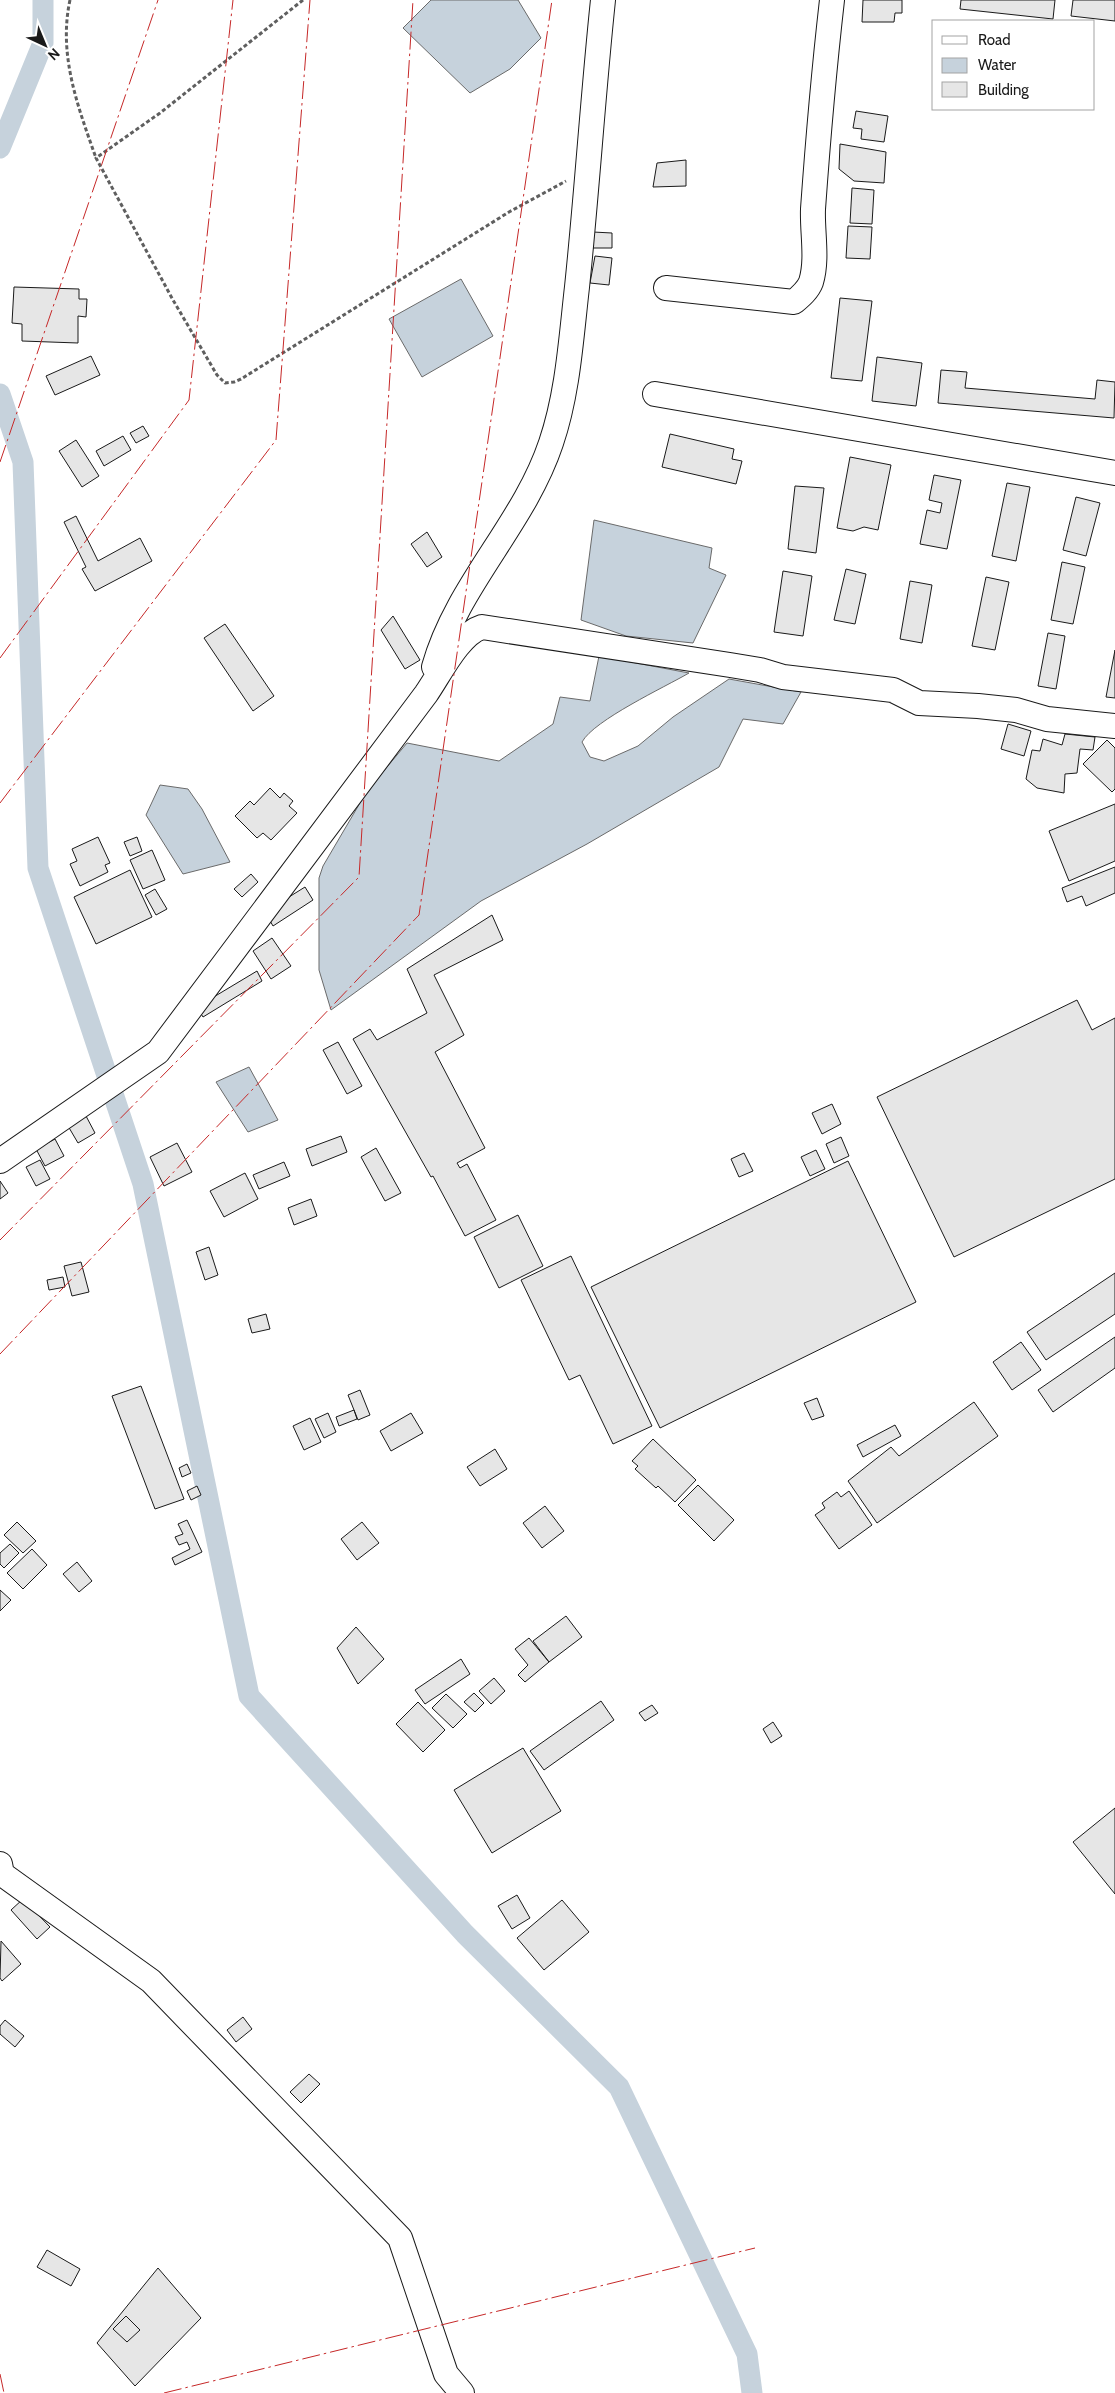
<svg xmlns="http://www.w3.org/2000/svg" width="1115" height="2393" font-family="Cabin,sans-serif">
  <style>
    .water { fill: #c6d2dc; stroke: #6a6a6a }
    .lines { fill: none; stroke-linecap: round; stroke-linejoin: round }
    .canal { stroke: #c6d2dc; stroke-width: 21 }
    .building { fill: #e6e6e6; stroke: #1a1a1a }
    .minor-casing { stroke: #1a1a1a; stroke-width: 26 }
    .path { stroke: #5f5f5f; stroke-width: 3; stroke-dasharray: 4 2.5; stroke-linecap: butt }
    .minor { stroke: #fff; stroke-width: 24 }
    .power { stroke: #c62828; stroke-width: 1; stroke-dasharray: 18 4 2.5 4; stroke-linecap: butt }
  </style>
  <rect width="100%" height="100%" fill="#fff"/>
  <path class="water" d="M 431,0 L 518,0 L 541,38 L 510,69 L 470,93 L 403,28 Z
    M 461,279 L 493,336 L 422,377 L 389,319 Z
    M 594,520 L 712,548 L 709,568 L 726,575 L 693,643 L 626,636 L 581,620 Z
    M 599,656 L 689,673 C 665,687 594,720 582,742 L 590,757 L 604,761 L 638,746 L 673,717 L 729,679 L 801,692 L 783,724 L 743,719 L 719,767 L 587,844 L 481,901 L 331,1010 L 319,970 L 319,878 L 323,866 L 367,791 L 407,743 L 499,761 L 553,724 L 560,697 L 590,701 Z
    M 160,785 L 188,789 L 202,809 L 230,862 L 183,874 L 146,815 Z
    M 249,1067 L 278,1120 L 248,1132 L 216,1082 Z"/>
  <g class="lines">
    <path class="canal" d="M 0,148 L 43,43 L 43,0
      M 0,394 L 23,462 L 38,868 L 143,1184 L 249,1696 L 465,1934 L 619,2087 L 747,2354 L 752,2393"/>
  </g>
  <path class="building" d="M 863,0 L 902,0 L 902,13 L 895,13 L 894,22 L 862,22 Z
    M 961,0 L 1055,0 L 1053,19 L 960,9 Z
    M 1073,0 L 1115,0 L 1115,21 L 1071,16 Z
    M 856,111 L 888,116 L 884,142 L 861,139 L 862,129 L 853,128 Z
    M 840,144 L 886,152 L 884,183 L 854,181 L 839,169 Z
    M 686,160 L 686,186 L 653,187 L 657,163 Z
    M 852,188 L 874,190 L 872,224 L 850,223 Z
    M 848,226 L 872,227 L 870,259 L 846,258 Z
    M 593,232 L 612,233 L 612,248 L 592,248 Z
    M 595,256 L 612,258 L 609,285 L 590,283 Z
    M 14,287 L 79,289 L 79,299 L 87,299 L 86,317 L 78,316 L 78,343 L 22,341 L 22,324 L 12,323 Z
    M 840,298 L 872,301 L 862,381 L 831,378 Z
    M 91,356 L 100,375 L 55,395 L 46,376 Z
    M 877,357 L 922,363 L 916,406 L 872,401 Z
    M 941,370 L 967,372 L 965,388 L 1095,399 L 1097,380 L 1115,382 L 1114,418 L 938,403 Z
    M 143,426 L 149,436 L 136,443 L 130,433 Z
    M 670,434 L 734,449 L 732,459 L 742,461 L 736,484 L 662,467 Z
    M 123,436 L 131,450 L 104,466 L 96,451 Z
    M 76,440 L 99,476 L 82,487 L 59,451 Z
    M 850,457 L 891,465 L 878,530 L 864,527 L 853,531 L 837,528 Z
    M 934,475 L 961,480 L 947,549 L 920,544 L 927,510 L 940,513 L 942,503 L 929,500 Z
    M 1007,483 L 1030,487 L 1016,561 L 992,556 Z
    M 795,486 L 824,488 L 816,553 L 788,549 Z
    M 1076,497 L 1100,503 L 1086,556 L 1063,550 Z
    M 76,516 L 98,561 L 140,538 L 152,561 L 95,591 L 82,569 L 86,567 L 64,522 Z
    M 427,532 L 442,557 L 427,567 L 411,544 Z
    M 1062,562 L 1085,567 L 1073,624 L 1051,620 Z
    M 846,569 L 866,574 L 855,624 L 834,620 Z
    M 783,571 L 812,576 L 803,636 L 774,632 Z
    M 986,577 L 1009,582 L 995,650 L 972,646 Z
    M 910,581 L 932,585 L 922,643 L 900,639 Z
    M 393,616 L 420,660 L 405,669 L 381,630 Z
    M 225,624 L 274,696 L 253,711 L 204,638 Z
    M 1048,633 L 1065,636 L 1056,689 L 1038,686 Z
    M 1115,650 L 1115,698 L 1106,697 Z
    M 1008,724 L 1031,731 L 1024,756 L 1001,749 Z
    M 1065,734 L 1095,737 L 1093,750 L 1080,749 L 1077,773 L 1065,774 L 1064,793 L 1037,788 L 1026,779 L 1032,750 L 1040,751 L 1043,739 L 1062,745 Z
    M 1107,740 L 1115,748 L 1115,789 L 1112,792 L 1083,764 Z
    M 270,788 L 280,798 L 284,793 L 293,801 L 289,806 L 297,813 L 271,840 L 263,833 L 257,838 L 235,816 L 250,801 L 254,805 Z
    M 1115,804 L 1115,861 L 1069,881 L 1049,831 Z
    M 98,837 L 110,863 L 105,865 L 108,872 L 80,886 L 70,864 L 77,861 L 72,849 Z
    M 137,837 L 142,851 L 130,856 L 124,842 Z
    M 152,850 L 165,880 L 143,889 L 130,860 Z
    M 1115,867 L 1115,893 L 1086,906 L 1082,896 L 1067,902 L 1062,888 Z
    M 130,870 L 152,917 L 96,944 L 74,897 Z
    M 251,874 L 258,882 L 242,897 L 234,889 Z
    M 305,887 L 313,900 L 273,926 L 265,912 Z
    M 155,889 L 167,909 L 156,915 L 145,895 Z
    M 492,915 L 503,940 L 434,975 L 464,1035 L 435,1052 L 485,1148 L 457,1163 L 460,1168 L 467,1164 L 496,1220 L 465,1236 L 433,1176 L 431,1177 L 353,1039 L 370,1029 L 377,1040 L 427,1013 L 407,969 Z
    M 272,938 L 291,966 L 271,979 L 253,951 Z
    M 257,971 L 262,981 L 203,1017 L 197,1007 Z
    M 1077,1000 L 1092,1030 L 1115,1018 L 1115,1179 L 954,1257 L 877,1097 Z
    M 338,1042 L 362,1086 L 347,1094 L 323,1050 Z
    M 832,1104 L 841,1124 L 822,1134 L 812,1113 Z
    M 86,1116 L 95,1133 L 78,1143 L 68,1126 Z
    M 341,1136 L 347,1152 L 312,1166 L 306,1149 Z
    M 841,1137 L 849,1156 L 834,1163 L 826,1144 Z
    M 55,1139 L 64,1156 L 45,1166 L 36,1149 Z
    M 177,1143 L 192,1172 L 164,1186 L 150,1157 Z
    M 376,1148 L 401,1193 L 385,1201 L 361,1157 Z
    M 816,1150 L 825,1169 L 810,1176 L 801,1157 Z
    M 744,1153 L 753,1171 L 739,1177 L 731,1159 Z
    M 40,1160 L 50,1179 L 36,1186 L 26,1167 Z
    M 848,1161 L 916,1302 L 660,1428 L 591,1287 Z
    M 284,1162 L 290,1176 L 259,1189 L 253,1175 Z
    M 245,1173 L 258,1199 L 224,1217 L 210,1191 Z
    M 0,1181 L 8,1193 L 0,1199 Z
    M 311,1199 L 317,1216 L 294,1225 L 288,1208 Z
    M 518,1215 L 543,1266 L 499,1288 L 474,1237 Z
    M 209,1247 L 218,1275 L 205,1280 L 196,1252 Z
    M 571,1256 L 652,1426 L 613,1444 L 580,1375 L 569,1380 L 521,1280 Z
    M 81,1262 L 89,1292 L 72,1296 L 64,1266 Z
    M 1115,1273 L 1115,1314 L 1046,1360 L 1027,1332 Z
    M 63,1277 L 65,1287 L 49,1290 L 47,1280 Z
    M 266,1314 L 270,1329 L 252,1333 L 248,1319 Z
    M 1115,1337 L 1115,1368 L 1053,1412 L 1038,1390 Z
    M 1021,1342 L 1041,1370 L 1012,1390 L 993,1362 Z
    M 141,1386 L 184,1499 L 155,1509 L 112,1396 Z
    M 360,1390 L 370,1415 L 358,1420 L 348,1395 Z
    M 817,1398 L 824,1416 L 812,1420 L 804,1403 Z
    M 974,1402 L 998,1436 L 877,1523 L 848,1481 L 891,1447 L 899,1456 Z
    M 354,1410 L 357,1419 L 339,1426 L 336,1417 Z
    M 328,1413 L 336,1432 L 324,1438 L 315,1419 Z
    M 411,1413 L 423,1433 L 391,1451 L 380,1431 Z
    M 310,1418 L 321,1442 L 304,1450 L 293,1426 Z
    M 895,1425 L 901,1436 L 863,1457 L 857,1445 Z
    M 653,1439 L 696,1480 L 675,1502 L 658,1486 L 656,1488 L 635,1469 L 638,1466 L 632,1461 Z
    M 495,1449 L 507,1469 L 480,1486 L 467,1467 Z
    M 187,1464 L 191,1473 L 182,1477 L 179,1468 Z
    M 698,1485 L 734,1520 L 714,1541 L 678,1505 Z
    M 197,1486 L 201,1495 L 191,1500 L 187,1491 Z
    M 849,1491 L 872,1525 L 839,1549 L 815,1515 L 825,1508 L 822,1503 L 837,1492 L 841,1497 Z
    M 545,1506 L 564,1531 L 542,1548 L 523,1523 Z
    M 187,1520 L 202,1552 L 175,1565 L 172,1558 L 190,1549 L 187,1542 L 179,1545 L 175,1537 L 183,1534 L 178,1524 Z
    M 17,1522 L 36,1541 L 23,1553 L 4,1535 Z
    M 362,1522 L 379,1543 L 357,1560 L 341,1539 Z
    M 10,1544 L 19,1553 L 4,1568 L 0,1564 L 0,1553 Z
    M 32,1549 L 47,1565 L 23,1589 L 7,1573 Z
    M 77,1562 L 92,1581 L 79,1592 L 63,1574 Z
    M 0,1590 L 11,1600 L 0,1611 Z
    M 566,1616 L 582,1637 L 549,1662 L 533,1641 Z
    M 356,1627 L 384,1659 L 358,1684 L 337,1648 Z
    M 529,1638 L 549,1662 L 525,1682 L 518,1675 L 528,1665 L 515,1649 Z
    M 461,1659 L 470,1674 L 425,1704 L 415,1690 Z
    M 494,1678 L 505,1691 L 491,1704 L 479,1691 Z
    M 474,1693 L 484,1703 L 475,1712 L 464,1702 Z
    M 446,1694 L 467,1714 L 453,1728 L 432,1708 Z
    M 601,1701 L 614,1720 L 544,1770 L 530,1751 Z
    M 418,1702 L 445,1730 L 423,1752 L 396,1724 Z
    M 652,1705 L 658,1713 L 645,1721 L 639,1713 Z
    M 773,1722 L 782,1736 L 771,1743 L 763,1729 Z
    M 523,1748 L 561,1811 L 492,1853 L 454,1790 Z
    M 1115,1808 L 1115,1894 L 1073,1842 Z
    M 517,1895 L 530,1918 L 512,1929 L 498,1906 Z
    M 23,1899 L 50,1927 L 37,1939 L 11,1910 Z
    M 562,1900 L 589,1932 L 544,1970 L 517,1938 Z
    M 1,1941 L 21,1964 L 2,1981 L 0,1978 Z
    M 243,2017 L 252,2029 L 236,2042 L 227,2030 Z
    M 5,2020 L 24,2036 L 15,2047 L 0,2034 L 0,2026 Z
    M 309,2074 L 320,2084 L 301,2103 L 290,2092 Z
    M 47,2250 L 80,2269 L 71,2286 L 37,2267 Z
    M 158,2268 L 201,2318 L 135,2386 L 97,2343 Z
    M 126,2316 L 140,2330 L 127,2342 L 113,2329 Z"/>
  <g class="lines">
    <defs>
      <path id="minor" d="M 666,288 L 794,302 C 801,296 808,290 811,282 C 818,259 812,232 813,209 C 818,139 824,70 832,0
        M 655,394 L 1115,473
        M 434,667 C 457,585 524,524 551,443 C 568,393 571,339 577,287 C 587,191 593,95 603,0
        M 0,1161 L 158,1052 L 426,694 C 440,674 459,634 482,627 L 730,665 L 760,670 L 783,677 L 893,690 L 919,703 L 978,706 L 1016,710 L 1047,719 L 1115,726
        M 0,1864 L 2,1874 L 151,1981 L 400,2238 L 446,2374 L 462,2393"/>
    </defs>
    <use href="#minor" class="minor-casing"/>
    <path class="path" d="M 70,0 C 58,55 78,107 96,158
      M 303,0 L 160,113 L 96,158 L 173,300 L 217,375 L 225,383 L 234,382 L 241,379 L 509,212 L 566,181"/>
    <use href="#minor" class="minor"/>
    <path class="power" d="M 0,462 L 158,0
      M 0,658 L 189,400 L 233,0
      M 0,803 L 276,440 L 310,0
      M 0,1240 L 359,877 L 413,0
      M 0,1354 L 419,915 L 552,0
      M 0,2374 L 4,2393
      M 164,2393 L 755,2248"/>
  </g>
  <rect x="932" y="20" width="162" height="90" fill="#ffffff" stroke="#a3a3a3"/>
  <rect x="942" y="36" width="25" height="8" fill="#ffffff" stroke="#a3a3a3"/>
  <text x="978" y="45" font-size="15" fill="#1a1a1a">Road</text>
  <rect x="942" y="58" width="25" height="15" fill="#c6d2dc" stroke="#a3a3a3"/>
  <text x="978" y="70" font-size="15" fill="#1a1a1a">Water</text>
  <rect x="942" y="82" width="25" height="15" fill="#e6e6e6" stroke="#a3a3a3"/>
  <text x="978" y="95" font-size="15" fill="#1a1a1a">Building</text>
  <g transform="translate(45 45) rotate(136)" stroke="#ffffff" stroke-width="4" paint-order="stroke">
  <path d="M0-4L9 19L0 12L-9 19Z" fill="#1a1a1a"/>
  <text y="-8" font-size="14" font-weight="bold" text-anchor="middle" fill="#1a1a1a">N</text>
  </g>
</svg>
